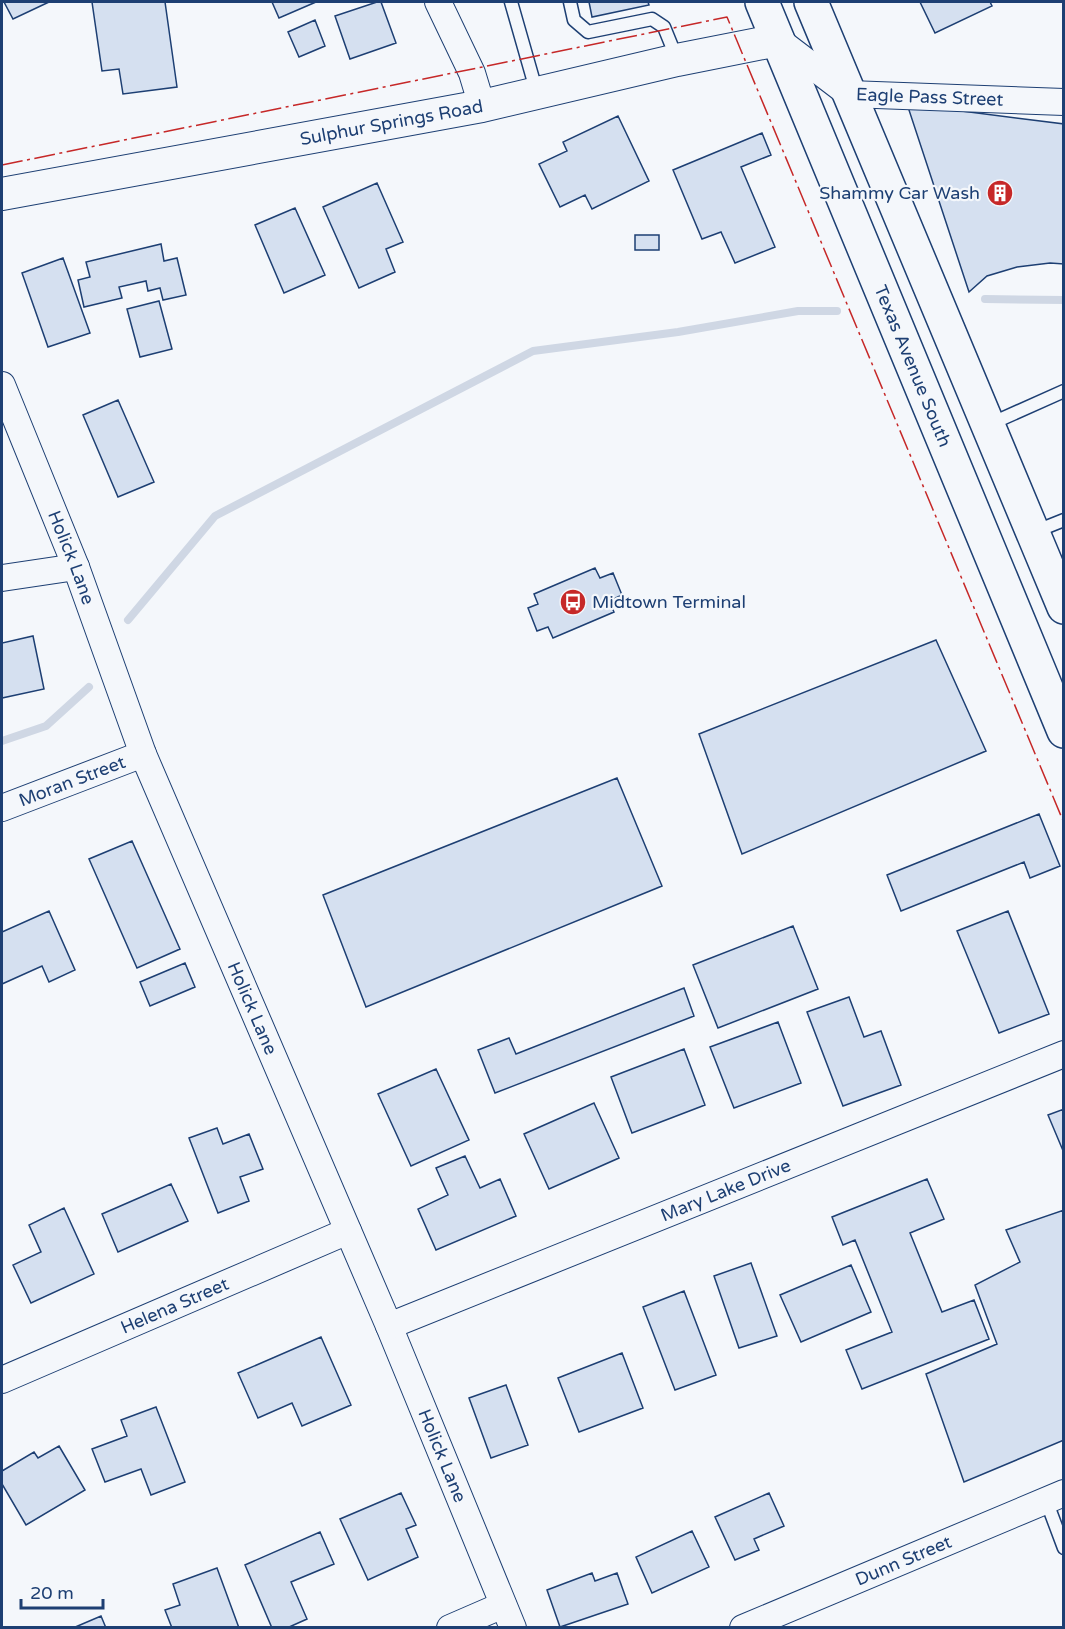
<svg xmlns="http://www.w3.org/2000/svg" width="1065" height="1629" font-family="'Varela Round',sans-serif">
  <style>
    .lines { fill: none; stroke-linecap: round; stroke-linejoin: round }
    .stream { stroke: #cfd7e4; stroke-width: 8 }
    .building { fill: #d5e0f0; stroke: #1d3f73; stroke-width: 1.5 }
    .service-casing { stroke: #1d3f73; stroke-width: 15 }
    .minor-casing { stroke: #1d3f73; stroke-width: 28 }
    .tertiary-casing { stroke: #1d3f73; stroke-width: 34 }
    .primary-casing { stroke: #1d3f73; stroke-width: 36 }
    .service { stroke: #f4f7fb; stroke-width: 12 }
    .minor { stroke: #f4f7fb; stroke-width: 26 }
    .tertiary { stroke: #f4f7fb; stroke-width: 32 }
    .primary { stroke: #f4f7fb; stroke-width: 33 }
    .power { stroke: #c62828; stroke-width: 1.5; stroke-dasharray: 21 4.5 3 4.5; stroke-linecap: butt }
    .labels { text-anchor: middle; stroke-width: 4.5; stroke-linejoin: round; paint-order: stroke }
    .street-label { font-size: 18px; fill: #1d3f73; stroke: #f4f7fb }
    .poi-label { font-size: 18px; fill: #1d3f73; stroke: #f4f7fb; text-anchor: end }
  </style>
  <rect width="100%" height="100%" fill="#f4f7fb"/>
  <g class="lines">
    <path class="stream" d="M 985,299 L 1064,300
      M 128,620 L 215,516 L 533,351 L 678,332 L 798,311 L 837,311
      M 2,741 L 46,726 L 89,687"/>
  </g>
  <path class="building" d="M 4,2 L 49,2 L 13,19 Z
    M 92,2 L 165,2 L 177,87 L 123,94 L 119,69 L 102,71 Z
    M 272,2 L 316,2 L 279,18 Z
    M 377,2 L 381,2 L 396,43 L 350,59 L 335,16 Z
    M 589,2 L 648,2 L 649,5 L 592,17 Z
    M 920,2 L 990,2 L 992,6 L 935,33 Z
    M 315,20 L 325,46 L 299,57 L 288,32 Z
    M 907,104 L 1064,124 L 1064,264 L 1050,263 L 1017,267 L 987,276 L 969,292 Z
    M 618,116 L 649,181 L 592,209 L 585,195 L 560,207 L 539,164 L 567,151 L 563,142 Z
    M 762,133 L 771,155 L 741,167 L 775,247 L 735,263 L 721,232 L 702,239 L 673,170 Z
    M 377,183 L 403,242 L 386,249 L 395,272 L 359,288 L 323,207 Z
    M 295,208 L 325,275 L 284,293 L 255,225 Z
    M 635,235 L 659,235 L 659,250 L 635,250 Z
    M 161,244 L 164,261 L 177,258 L 186,295 L 163,300 L 160,288 L 148,291 L 146,281 L 119,287 L 122,298 L 84,307 L 78,280 L 90,277 L 86,262 Z
    M 63,258 L 90,333 L 48,347 L 22,273 Z
    M 159,301 L 172,349 L 140,357 L 127,309 Z
    M 118,400 L 154,482 L 118,497 L 83,415 Z
    M 595,568 L 600,578 L 613,573 L 622,595 L 609,601 L 614,612 L 553,638 L 548,627 L 537,631 L 528,608 L 538,604 L 534,594 Z
    M 33,636 L 44,689 L 2,698 L 2,643 Z
    M 936,640 L 986,751 L 742,854 L 699,734 Z
    M 617,778 L 662,886 L 366,1007 L 323,895 Z
    M 1039,814 L 1060,866 L 1030,878 L 1024,862 L 901,911 L 887,875 Z
    M 132,841 L 180,949 L 137,968 L 89,859 Z
    M 49,911 L 75,970 L 49,982 L 42,966 L 2,984 L 2,932 Z
    M 1008,911 L 1049,1014 L 999,1033 L 957,931 Z
    M 793,926 L 818,989 L 718,1028 L 693,965 Z
    M 185,963 L 195,987 L 150,1006 L 140,982 Z
    M 684,988 L 694,1016 L 495,1093 L 478,1050 L 509,1038 L 516,1054 Z
    M 849,997 L 864,1037 L 881,1031 L 901,1085 L 843,1106 L 807,1012 Z
    M 778,1022 L 801,1083 L 734,1108 L 710,1047 Z
    M 684,1049 L 705,1105 L 632,1133 L 611,1077 Z
    M 436,1069 L 469,1140 L 411,1166 L 378,1094 Z
    M 594,1103 L 619,1158 L 549,1189 L 524,1134 Z
    M 1064,1109 L 1064,1153 L 1048,1115 Z
    M 217,1128 L 223,1144 L 249,1134 L 263,1169 L 240,1177 L 249,1201 L 218,1213 L 189,1138 Z
    M 465,1156 L 480,1188 L 500,1179 L 516,1216 L 436,1250 L 418,1209 L 448,1195 L 436,1168 Z
    M 927,1179 L 944,1219 L 910,1233 L 942,1312 L 974,1300 L 989,1339 L 862,1389 L 846,1350 L 892,1332 L 855,1240 L 843,1245 L 832,1217 Z
    M 171,1184 L 188,1221 L 118,1252 L 102,1214 Z
    M 64,1208 L 94,1274 L 31,1303 L 13,1265 L 41,1252 L 29,1225 Z
    M 1064,1210 L 1064,1440 L 964,1482 L 926,1374 L 997,1344 L 975,1285 L 1020,1262 L 1006,1230 Z
    M 751,1263 L 777,1336 L 739,1348 L 714,1276 Z
    M 851,1265 L 871,1312 L 801,1342 L 780,1295 Z
    M 684,1291 L 716,1375 L 675,1390 L 643,1307 Z
    M 321,1337 L 351,1405 L 302,1426 L 292,1403 L 258,1418 L 238,1373 Z
    M 622,1353 L 643,1408 L 579,1432 L 558,1378 Z
    M 506,1385 L 528,1445 L 491,1458 L 469,1398 Z
    M 156,1407 L 185,1482 L 151,1495 L 141,1469 L 105,1482 L 92,1449 L 127,1436 L 121,1420 Z
    M 59,1446 L 85,1490 L 26,1525 L 2,1484 L 2,1471 L 34,1452 L 38,1458 Z
    M 401,1493 L 416,1525 L 406,1529 L 418,1557 L 368,1580 L 340,1519 Z
    M 769,1493 L 784,1526 L 754,1539 L 759,1550 L 735,1560 L 715,1517 Z
    M 692,1531 L 709,1567 L 652,1593 L 636,1557 Z
    M 320,1532 L 334,1564 L 291,1582 L 307,1619 L 287,1628 L 272,1628 L 245,1565 Z
    M 217,1568 L 239,1628 L 172,1628 L 165,1610 L 180,1605 L 173,1584 Z
    M 592,1573 L 595,1581 L 617,1573 L 628,1604 L 560,1627 L 547,1590 Z
    M 101,1616 L 106,1628 L 73,1628 Z"/>
  <g class="lines">
    <defs>
      <path id="service" d="M 511,2 L 537,93
        M 570,2 L 574,20 L 588,32 L 652,19 L 664,27 L 677,59
        M 988,425 L 1064,391
        M 1034,532 L 1064,520
        M 1046,1500 L 1064,1548"/>
      <g id="minor">
        <path d="M 438,2 L 472,73 L 482,106"/>
        <path id="s1" d="M 778,40 L 849,94 L 1064,102"/>
        <path id="s2" d="M 2,385 L 76,567 L 143,754 L 389,1326 L 513,1628"/>
        <path d="M 2,578 L 76,567"/>
        <path id="s3" d="M 2,808 L 143,754"/>
        <path id="s4" d="M 389,1326 L 1064,1054"/>
        <path id="s5" d="M 2,1380 L 348,1231"/>
        <path d="M 450,1628 L 503,1605"/>
        <path id="s6" d="M 743,1628 L 1064,1493"/>
      </g>
      <g id="tertiary">
        <path id="s7" d="M 2,194 L 482,106 L 677,60 L 778,40"/>
      </g>
      <g id="primary">
        <path id="s8" d="M 762,2 L 1064,731"/>
        <path d="M 811,2 L 1064,607"/>
      </g>
    </defs>
    <use href="#service" class="service-casing"/>
    <use href="#minor" class="minor-casing"/>
    <use href="#tertiary" class="tertiary-casing"/>
    <use href="#primary" class="primary-casing"/>
    <use href="#service" class="service"/>
    <use href="#minor" class="minor"/>
    <use href="#tertiary" class="tertiary"/>
    <use href="#primary" class="primary"/>
    <path class="power" d="M 2,165 L 727,17 L 1064,823"/>
  </g>
  <defs>
    <symbol id="building-disc" viewBox="-11 -11 22 22"><circle r="9.5" fill="#c62828" stroke="#f4f7fb"/><path d="M-4-6H4V6H1V3H-1V6H-4ZM-2.5-4.3h1.7v1.8h-1.7ZM.8-4.3h1.7v1.8H.8ZM-2.5-1h1.7V.8h-1.7ZM.8-1h1.7V.8H.8Z" fill="#fff"/></symbol>
    <symbol id="bus-disc" viewBox="-11 -11 22 22"><circle r="9.5" fill="#c62828" stroke="#f4f7fb"/><path d="M-5-6H5V4H4V6H2V4H-2V6H-4V4H-5ZM-3.5-4V0h7V-4ZM-3.5 1.2v1.5H-2V1.2ZM2 1.2v1.5H3.5V1.2Z" fill="#fff"/></symbol>
  </defs>
  <g fill-rule="evenodd">
    <use href="#building-disc" x="985" y="178" width="30" height="30"/>
    <use href="#bus-disc" x="558" y="587" width="30" height="30"/>
  </g>
  <g class="labels">
    <g class="street-label">
      <text dy="6" stroke="none"><textPath href="#s1" startOffset="170">Eagle Pass Street</textPath></text>
      <text dy="6" stroke="none"><textPath href="#s7" startOffset="396">Sulphur Springs Road</textPath></text>
      <text dy="6" stroke="none"><textPath href="#s8" startOffset="394">Texas Avenue South</textPath></text>
      <text dy="6" stroke="none"><textPath href="#s2" startOffset="186">Holick Lane</textPath></text>
      <text dy="6" stroke="none"><textPath href="#s3" startOffset="75">Moran Street</textPath></text>
      <text dy="6" stroke="none"><textPath href="#s2" startOffset="672">Holick Lane</textPath></text>
      <text dy="6" stroke="none"><textPath href="#s4" startOffset="363">Mary Lake Drive</textPath></text>
      <text dy="6" stroke="none"><textPath href="#s5" startOffset="188">Helena Street</textPath></text>
      <text dy="6" stroke="none"><textPath href="#s2" startOffset="1158">Holick Lane</textPath></text>
      <text dy="6" stroke="none"><textPath href="#s6" startOffset="174">Dunn Street</textPath></text>
    </g>
    <g class="poi-label">
      <text x="980" y="199">Shammy Car Wash</text>
      <text x="592" y="608" text-anchor="start">Midtown Terminal</text>
    </g>
  </g>
  <rect width="1065" height="1629" fill="none" stroke="#1d3f73" stroke-width="6"/>
  <path d="M21 1599v9h82v-9" fill="none" stroke="#1d3f73" stroke-width="3"/>
  <text x="30" y="1599" font-size="18" fill="#1d3f73" stroke="#f4f7fb" stroke-width="4.5" paint-order="stroke">20 m</text>
</svg>
